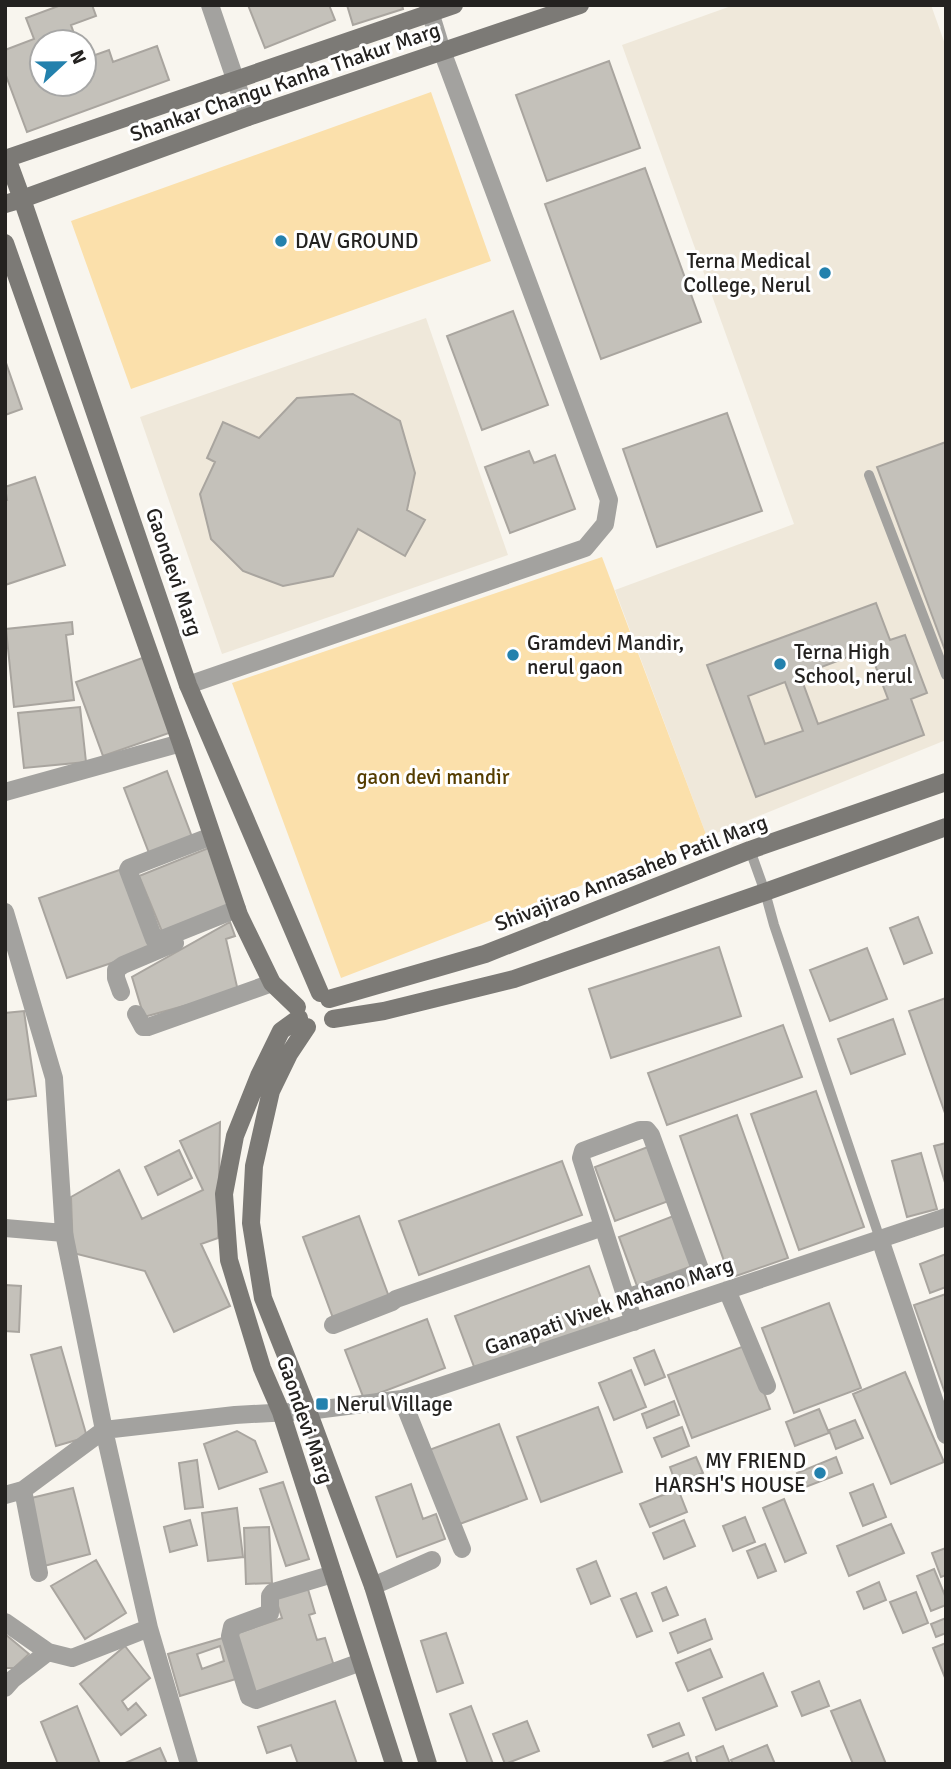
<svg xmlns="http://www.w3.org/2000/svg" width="951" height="1769" font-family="Signika,sans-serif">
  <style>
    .built { fill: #efe8da }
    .green { fill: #fbe0ab }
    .building { fill: #c4c1ba; stroke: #a9a59f; stroke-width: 2; fill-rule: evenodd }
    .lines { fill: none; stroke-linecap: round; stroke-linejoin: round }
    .lane { stroke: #a3a29f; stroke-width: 10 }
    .street { stroke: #a3a29f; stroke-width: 18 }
    .secondary { stroke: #7c7a76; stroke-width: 18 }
    .poi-dot { fill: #2381ad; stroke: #fff; stroke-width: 2.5 }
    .labels { text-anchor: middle; stroke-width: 6; stroke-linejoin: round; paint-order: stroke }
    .street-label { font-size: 21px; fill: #242220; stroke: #fff }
    .poi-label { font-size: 21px; fill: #242220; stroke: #fff; text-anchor: start }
    .park-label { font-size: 21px; fill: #553d00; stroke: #fff }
  </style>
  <rect width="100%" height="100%" fill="#f8f5ee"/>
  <path class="built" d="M 734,5 L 931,5 L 946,47 L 946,740 L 707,837 L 615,590 L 794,524 L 622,45 Z
    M 426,318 L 508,555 L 222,654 L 140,417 Z"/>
  <path class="green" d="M 431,92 L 491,261 L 131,389 L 71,221 Z
    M 602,557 L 707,837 L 341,978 L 232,683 Z"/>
  <path class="building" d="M 61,5 L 92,5 L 96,16 L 71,25 L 77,42 L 42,42 L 42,84 L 84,84 L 84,59 L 109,50 L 113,62 L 157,46 L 169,80 L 27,132 L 5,73 L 5,50 L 34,39 L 26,18 Z
    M 248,5 L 329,5 L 335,20 L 265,48 Z
    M 347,5 L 402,5 L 403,9 L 353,25 Z
    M 609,61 L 640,148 L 547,181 L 516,95 Z
    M 645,168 L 701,322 L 601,359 L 545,204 Z
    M 513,311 L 548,405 L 482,430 L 447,336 Z
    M 5,360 L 22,409 L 5,415 Z
    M 353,394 L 400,421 L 415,473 L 407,510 L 425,520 L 405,556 L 358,529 L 333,576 L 283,586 L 243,571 L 211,539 L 200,494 L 215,462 L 207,458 L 223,422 L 259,438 L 297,398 Z
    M 727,413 L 762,511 L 657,547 L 623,449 Z
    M 946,442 L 946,653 L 877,467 Z
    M 529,451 L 534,463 L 555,455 L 575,509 L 510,533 L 485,467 Z
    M 35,477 L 65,565 L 5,585 L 5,500 L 7,500 L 5,487 Z
    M 876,603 L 890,640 L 905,635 L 927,693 L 911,699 L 924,735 L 756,797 L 707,665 ZM 869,649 L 888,699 L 818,724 L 800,675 ZM 785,682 L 803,731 L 765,744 L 748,696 Z
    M 72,622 L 73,634 L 66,635 L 74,700 L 14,707 L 6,629 Z
    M 145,657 L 172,732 L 103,756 L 76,682 Z
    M 80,707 L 86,762 L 24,768 L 18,713 Z
    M 167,771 L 192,837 L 149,853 L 124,788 Z
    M 211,847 L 234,906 L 163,934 L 139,876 Z
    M 125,868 L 153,949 L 67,978 L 39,898 Z
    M 918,917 L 932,953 L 904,964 L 890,928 Z
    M 230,922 L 235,936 L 226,939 L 238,991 L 144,1017 L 132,977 Z
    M 719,947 L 741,1016 L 611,1058 L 589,989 Z
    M 867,948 L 887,999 L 830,1021 L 810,970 Z
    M 946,998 L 946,1116 L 909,1011 Z
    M 24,1011 L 36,1096 L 5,1100 L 5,1013 Z
    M 893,1019 L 905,1054 L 851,1074 L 838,1039 Z
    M 783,1025 L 802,1077 L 667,1125 L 648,1073 Z
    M 816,1091 L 864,1227 L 799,1250 L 751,1114 Z
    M 737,1115 L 788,1258 L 730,1278 L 680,1136 Z
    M 220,1122 L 218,1238 L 201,1244 L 230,1306 L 174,1332 L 145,1271 L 73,1253 L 71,1197 L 119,1170 L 142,1219 L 203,1190 L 180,1141 Z
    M 946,1143 L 946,1186 L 934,1146 Z
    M 653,1145 L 674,1199 L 615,1221 L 595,1167 Z
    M 179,1150 L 192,1178 L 158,1195 L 145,1167 Z
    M 921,1153 L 937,1209 L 907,1217 L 892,1161 Z
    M 562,1161 L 582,1215 L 419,1275 L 399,1221 Z
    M 676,1215 L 695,1265 L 637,1286 L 619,1237 Z
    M 359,1216 L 389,1297 L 333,1318 L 303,1237 Z
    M 946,1254 L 946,1287 L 930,1293 L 920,1264 Z
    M 589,1266 L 610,1322 L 476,1372 L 455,1316 Z
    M 5,1285 L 21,1286 L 19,1332 L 5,1331 Z
    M 946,1294 L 946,1396 L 914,1305 Z
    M 829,1303 L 861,1388 L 794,1413 L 762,1328 Z
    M 427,1319 L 445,1368 L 364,1399 L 345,1350 Z
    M 747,1345 L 770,1409 L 692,1438 L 668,1375 Z
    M 61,1347 L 87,1437 L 56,1446 L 31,1355 Z
    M 654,1350 L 665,1377 L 645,1385 L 634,1358 Z
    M 631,1370 L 646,1407 L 614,1420 L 599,1383 Z
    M 905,1372 L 944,1462 L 891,1484 L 853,1394 Z
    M 674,1401 L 679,1415 L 647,1428 L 642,1414 Z
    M 598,1407 L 622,1472 L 541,1502 L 517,1437 Z
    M 819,1409 L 829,1433 L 795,1446 L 786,1422 Z
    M 855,1420 L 863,1438 L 836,1449 L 829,1430 Z
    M 499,1424 L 527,1499 L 457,1525 L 429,1450 Z
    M 682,1427 L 689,1446 L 662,1457 L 654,1438 Z
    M 237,1431 L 255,1441 L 267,1472 L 219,1489 L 204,1444 Z
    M 696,1457 L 703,1473 L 676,1484 L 670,1467 Z
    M 836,1457 L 842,1473 L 803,1488 L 797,1473 Z
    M 197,1460 L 203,1507 L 185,1509 L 179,1463 Z
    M 283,1482 L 309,1559 L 286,1566 L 260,1489 Z
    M 411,1484 L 423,1519 L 436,1514 L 445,1539 L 397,1557 L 376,1497 Z
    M 873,1484 L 886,1517 L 863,1526 L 850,1493 Z
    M 73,1488 L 90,1554 L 44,1566 L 27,1499 Z
    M 678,1489 L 687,1512 L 650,1527 L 640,1504 Z
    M 784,1499 L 806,1553 L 785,1562 L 763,1508 Z
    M 237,1508 L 243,1557 L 208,1561 L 202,1513 Z
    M 745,1517 L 755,1542 L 733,1551 L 723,1526 Z
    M 190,1520 L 197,1545 L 170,1552 L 164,1527 Z
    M 684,1520 L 695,1546 L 664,1559 L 653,1533 Z
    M 891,1524 L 904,1553 L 849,1576 L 837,1546 Z
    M 269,1527 L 272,1583 L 246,1584 L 244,1528 Z
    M 765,1544 L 776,1571 L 758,1578 L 747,1551 Z
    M 946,1548 L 946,1575 L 941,1577 L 932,1553 Z
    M 96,1560 L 126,1613 L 85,1639 L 51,1586 Z
    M 596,1561 L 610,1596 L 591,1604 L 577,1569 Z
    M 934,1569 L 946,1598 L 946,1605 L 931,1611 L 917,1576 Z
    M 879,1582 L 886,1600 L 864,1609 L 857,1592 Z
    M 307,1586 L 315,1613 L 309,1615 L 317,1640 L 325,1638 L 335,1669 L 256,1696 L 235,1634 L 282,1618 L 275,1597 Z
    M 666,1587 L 678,1615 L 663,1621 L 652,1593 Z
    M 916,1592 L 928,1623 L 903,1633 L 890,1602 Z
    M 636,1593 L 652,1631 L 637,1637 L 621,1599 Z
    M 946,1618 L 946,1633 L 936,1637 L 931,1624 Z
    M 705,1619 L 712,1639 L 678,1653 L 670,1633 Z
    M 446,1633 L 463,1683 L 437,1692 L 421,1641 Z
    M 5,1634 L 29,1654 L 14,1668 L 5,1668 Z
    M 226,1637 L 239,1678 L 180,1696 L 168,1654 ZM 220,1646 L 224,1661 L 202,1669 L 197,1654 Z
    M 946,1643 L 946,1680 L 933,1648 Z
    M 125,1646 L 150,1678 L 122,1701 L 128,1710 L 136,1703 L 146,1715 L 121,1735 L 80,1684 Z
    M 710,1649 L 722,1677 L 688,1691 L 676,1663 Z
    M 763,1673 L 777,1706 L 716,1730 L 703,1698 Z
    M 819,1681 L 829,1706 L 802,1716 L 792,1692 Z
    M 860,1700 L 886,1764 L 853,1764 L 831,1711 Z
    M 335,1701 L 357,1764 L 298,1764 L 291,1745 L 267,1753 L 258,1727 Z
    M 77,1706 L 100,1764 L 58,1764 L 41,1722 Z
    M 471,1706 L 493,1764 L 468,1764 L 450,1714 Z
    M 527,1721 L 539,1751 L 505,1764 L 493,1734 Z
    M 679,1723 L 684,1735 L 653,1747 L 648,1735 Z
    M 767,1745 L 775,1764 L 733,1764 L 731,1760 Z
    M 723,1746 L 730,1764 L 698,1764 L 696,1757 Z
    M 160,1748 L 167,1764 L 123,1764 Z
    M 688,1753 L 692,1764 L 660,1764 Z"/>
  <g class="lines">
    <path class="lane" d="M 869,475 L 946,675
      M 750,850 L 765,892 L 774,925 L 880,1239"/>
    <path class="street" d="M 210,5 L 248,117
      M 188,685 L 585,548 L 605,524 L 609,500 L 442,51 L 428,5
      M 5,792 L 181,743
      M 212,836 L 129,868 L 128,870 L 154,939 L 157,941 L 237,909
      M 5,912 L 54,1078 L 64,1233 L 104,1430 L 149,1628 L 189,1764
      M 121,992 L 116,978 L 116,970 L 123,965 L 175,943
      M 136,1014 L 143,1027 L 148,1027 L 272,983
      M 5,1228 L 64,1233
      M 880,1239 L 946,1435
      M 727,1290 L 767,1386
      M 626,1298 L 697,1274 L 700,1269 L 651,1135 L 647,1130 L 640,1130 L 583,1151 L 581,1158 L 626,1298 L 634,1322
      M 333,1325 L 392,1302 L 396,1299 L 603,1227
      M 402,1399 L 462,1549
      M 5,1495 L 23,1490
      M 39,1573 L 23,1490 L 104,1430 L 235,1415 L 308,1411 L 402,1399 L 946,1217
      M 333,1574 L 273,1592 L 270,1596 L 270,1613 L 232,1627 L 230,1636 L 249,1697 L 256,1700 L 361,1662
      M 373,1586 L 432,1560
      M 5,1622 L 48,1652 L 72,1658 L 149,1628
      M 5,1688 L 13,1679 L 48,1652"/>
    <path class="secondary" d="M 7,158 L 22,199 L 188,685 L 320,993
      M 5,159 L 454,5
      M 5,204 L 22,199 L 248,117 L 580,5
      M 5,243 L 181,743 L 239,915 L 272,983 L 297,1007
      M 329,999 L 485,954 L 750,850 L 946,782
      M 299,1018 L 281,1031 L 259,1076 L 235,1136 L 224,1194 L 229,1260 L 262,1368 L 281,1412 L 394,1764
      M 333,1019 L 384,1011 L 514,979 L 765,892 L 946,827
      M 307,1027 L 289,1054 L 271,1091 L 254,1166 L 251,1223 L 263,1298 L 308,1411 L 373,1586 L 428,1764"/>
  </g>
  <g class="poi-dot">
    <circle cx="281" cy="241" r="7"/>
    <circle cx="825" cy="273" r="7"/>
    <circle cx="513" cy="655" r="7"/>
    <circle cx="780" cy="664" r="7"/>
    <rect x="315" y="1397" width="14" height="14" rx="3.5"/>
    <circle cx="820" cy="1473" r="7"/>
  </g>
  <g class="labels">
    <g class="street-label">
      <text transform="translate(285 82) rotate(-19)" y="7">Shankar Changu Kanha Thakur Marg</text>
      <text transform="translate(174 572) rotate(71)" y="7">Gaondevi Marg</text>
      <text transform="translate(631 873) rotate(-21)" y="7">Shivajirao Annasaheb Patil Marg</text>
      <text transform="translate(609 1306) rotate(-19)" y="7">Ganapati Vivek Mahano Marg</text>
      <text transform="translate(305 1420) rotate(71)" y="7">Gaondevi Marg</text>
    </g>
    <g class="poi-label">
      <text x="295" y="248">DAV GROUND</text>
      <text x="811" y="268" text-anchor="end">Terna Medical<tspan x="811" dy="24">College, Nerul</tspan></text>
      <text x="527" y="650">Gramdevi Mandir,<tspan x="527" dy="24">nerul gaon</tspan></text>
      <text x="794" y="659">Terna High<tspan x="794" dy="24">School, nerul</tspan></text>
      <text x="336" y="1411">Nerul Village</text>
      <text x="806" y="1468" text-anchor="end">MY FRIEND<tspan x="806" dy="24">HARSH'S HOUSE</tspan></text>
    </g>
    <g class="park-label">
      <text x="433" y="784">gaon devi mandir</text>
    </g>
  </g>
  <rect width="951" height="1769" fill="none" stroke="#242220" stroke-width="14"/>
  <g transform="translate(63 63) rotate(68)"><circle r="33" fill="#ffffff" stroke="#a7a7a6" stroke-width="2"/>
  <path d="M0-5L12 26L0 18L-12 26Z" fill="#2381ad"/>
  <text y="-10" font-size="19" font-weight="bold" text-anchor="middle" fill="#242220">N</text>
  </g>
</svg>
